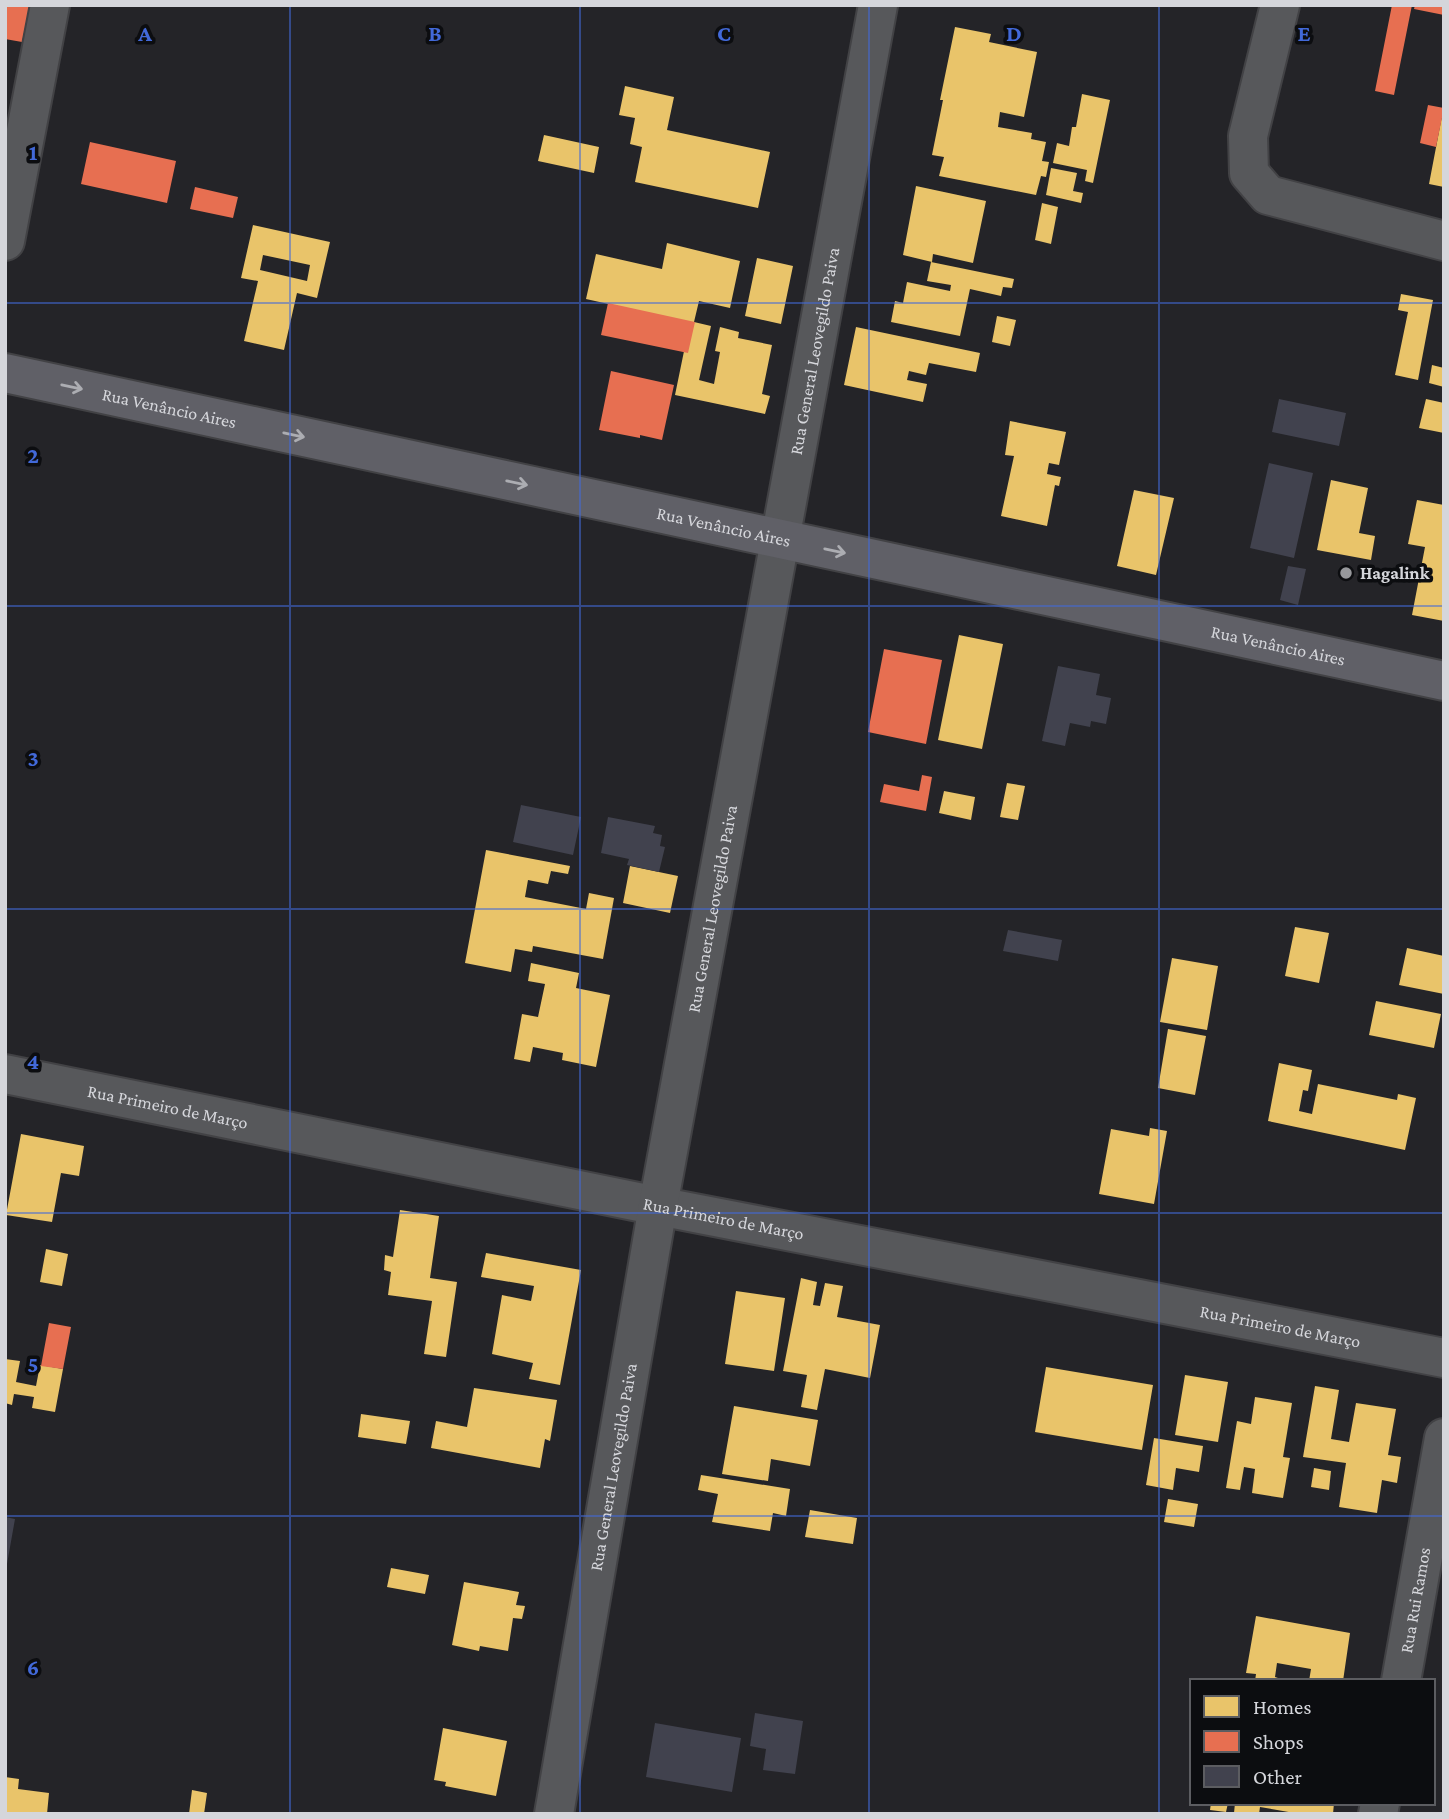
<svg xmlns="http://www.w3.org/2000/svg" width="1449" height="1819" font-family="'Crimson Pro',serif">
  <style>
    .homes { fill: #e9c46a; fill-rule: evenodd }
    .shops { fill: #e76f51 }
    .building { fill: #41424e }
    .lines { fill: none; stroke-linecap: round; stroke-linejoin: round }
    .minor-casing { stroke: #424245; stroke-width: 42 }
    .major-casing { stroke: #424245; stroke-width: 42 }
    .minor { stroke: #57585b; stroke-width: 38 }
    .major { stroke: #606067; stroke-width: 38 }
    .oneway { stroke: #acadb2 }
    .grid { fill: none; stroke: #4269d9; stroke-width: 2; stroke-opacity: 0.55 }
    .poi-dot { fill: #97989c; stroke: #0c0d10; stroke-width: 2.5 }
    .labels { text-anchor: middle; stroke-width: 7; stroke-linejoin: round; paint-order: stroke }
    .street-label { font-size: 18px; fill: #d5d6db; stroke: #0c0d10 }
    .poi-label { font-size: 18px; font-weight: bold; fill: #d5d6db; stroke: #0c0d10; text-anchor: start }
    .grid-label { font-size: 23px; text-anchor: middle; font-weight: bold; fill: #4269d9; stroke: #0c0d10; stroke-width: 7; stroke-linejoin: round; paint-order: stroke }
  </style>
  <rect width="100%" height="100%" fill="#242428"/>
  <path class="homes" d="M 955,27 L 991,34 L 989,42 L 1037,52 L 1024,117 L 1000,112 L 998,127 L 1032,133 L 1031,139 L 1046,142 L 1042,161 L 1049,162 L 1046,177 L 1041,176 L 1036,195 L 939,176 L 944,157 L 932,155 L 943,100 L 940,100 Z
    M 625,86 L 674,97 L 667,130 L 770,152 L 758,208 L 635,182 L 642,147 L 630,144 L 635,118 L 619,115 Z
    M 1082,94 L 1110,100 L 1093,183 L 1085,181 L 1087,170 L 1053,163 L 1057,143 L 1069,146 L 1072,127 L 1076,127 Z
    M 1442,116 L 1444,116 L 1444,187 L 1429,184 Z
    M 544,135 L 599,147 L 594,173 L 538,161 Z
    M 1051,168 L 1077,173 L 1073,191 L 1083,193 L 1081,203 L 1046,195 Z
    M 916,186 L 986,201 L 973,263 L 933,254 L 932,262 L 903,255 Z
    M 1042,203 L 1058,207 L 1051,244 L 1035,240 Z
    M 253,225 L 330,242 L 317,298 L 297,293 L 284,350 L 244,341 L 258,281 L 241,278 ZM 263,255 L 310,265 L 307,281 L 260,270 Z
    M 667,243 L 740,261 L 730,308 L 699,301 L 694,322 L 711,326 L 699,380 L 714,384 L 720,352 L 715,351 L 720,327 L 739,332 L 738,338 L 772,345 L 762,394 L 770,396 L 765,414 L 675,395 L 690,322 L 586,299 L 596,254 L 662,269 Z
    M 757,258 L 793,266 L 781,324 L 745,316 Z
    M 931,262 L 1014,279 L 1012,288 L 1003,287 L 1001,296 L 970,289 L 960,336 L 891,322 L 895,301 L 903,303 L 907,282 L 950,291 L 951,285 L 927,281 Z
    M 1401,294 L 1433,300 L 1418,380 L 1395,375 L 1408,312 L 1398,310 Z
    M 997,316 L 1016,320 L 1010,346 L 992,342 Z
    M 856,327 L 980,353 L 976,372 L 929,363 L 926,375 L 909,371 L 907,380 L 927,384 L 923,402 L 844,385 Z
    M 1432,365 L 1444,368 L 1444,387 L 1429,383 Z
    M 1426,399 L 1444,403 L 1444,433 L 1419,428 Z
    M 1010,421 L 1066,432 L 1059,465 L 1049,463 L 1047,474 L 1061,477 L 1059,486 L 1055,485 L 1047,526 L 1001,516 L 1014,456 L 1005,455 Z
    M 1331,480 L 1368,488 L 1359,533 L 1375,536 L 1371,560 L 1317,550 Z
    M 1134,490 L 1174,498 L 1156,575 L 1117,566 Z
    M 1417,500 L 1444,505 L 1442,524 L 1444,524 L 1444,621 L 1412,615 L 1425,547 L 1408,544 Z
    M 959,635 L 1003,644 L 982,749 L 938,740 Z
    M 1007,783 L 1025,786 L 1018,820 L 1000,817 Z
    M 944,791 L 975,797 L 971,820 L 939,813 Z
    M 486,850 L 570,866 L 568,874 L 551,871 L 548,884 L 528,880 L 525,897 L 586,909 L 589,893 L 614,898 L 603,959 L 533,946 L 532,952 L 515,949 L 511,972 L 465,963 Z
    M 630,866 L 678,876 L 670,913 L 623,903 Z
    M 1295,927 L 1329,933 L 1319,983 L 1285,976 Z
    M 1407,948 L 1444,956 L 1444,994 L 1399,985 Z
    M 1172,958 L 1218,966 L 1207,1030 L 1160,1022 Z
    M 531,963 L 579,973 L 576,988 L 610,995 L 596,1067 L 562,1060 L 563,1053 L 533,1047 L 530,1062 L 514,1059 L 522,1014 L 538,1017 L 545,984 L 528,981 Z
    M 1376,1001 L 1441,1014 L 1434,1048 L 1369,1035 Z
    M 1168,1029 L 1206,1036 L 1195,1095 L 1158,1088 Z
    M 1279,1063 L 1312,1070 L 1308,1091 L 1303,1090 L 1299,1111 L 1312,1114 L 1318,1084 L 1397,1100 L 1398,1094 L 1416,1098 L 1405,1150 L 1268,1121 Z
    M 1150,1128 L 1167,1131 L 1154,1204 L 1099,1194 L 1111,1129 L 1149,1136 Z
    M 21,1134 L 84,1146 L 79,1176 L 61,1173 L 52,1222 L 6,1215 Z
    M 400,1210 L 439,1216 L 430,1278 L 457,1282 L 446,1357 L 424,1354 L 432,1301 L 388,1295 L 391,1272 L 384,1270 L 385,1255 L 393,1257 Z
    M 46,1249 L 68,1254 L 62,1286 L 40,1282 Z
    M 486,1253 L 581,1270 L 560,1385 L 529,1379 L 533,1363 L 492,1354 L 502,1295 L 531,1301 L 534,1286 L 481,1277 Z
    M 801,1278 L 817,1282 L 813,1305 L 820,1306 L 825,1283 L 843,1286 L 837,1317 L 880,1325 L 870,1378 L 825,1369 L 817,1410 L 801,1407 L 807,1375 L 783,1371 Z
    M 736,1291 L 785,1298 L 774,1371 L 725,1364 Z
    M 5,1359 L 20,1361 L 16,1382 L 36,1386 L 40,1365 L 63,1369 L 55,1412 L 32,1408 L 34,1397 L 14,1394 L 12,1405 L 5,1403 Z
    M 1046,1367 L 1153,1385 L 1142,1450 L 1035,1432 Z
    M 1185,1375 L 1228,1382 L 1218,1442 L 1175,1435 Z
    M 1315,1386 L 1339,1390 L 1331,1439 L 1349,1442 L 1356,1403 L 1396,1409 L 1388,1455 L 1401,1457 L 1397,1483 L 1382,1480 L 1377,1513 L 1339,1507 L 1346,1463 L 1303,1457 Z
    M 474,1388 L 557,1400 L 550,1441 L 545,1439 L 540,1468 L 431,1448 L 436,1421 L 467,1427 Z
    M 1255,1397 L 1292,1403 L 1283,1457 L 1290,1458 L 1283,1498 L 1252,1493 L 1255,1469 L 1244,1467 L 1240,1490 L 1226,1488 L 1237,1421 L 1251,1424 Z
    M 734,1406 L 818,1420 L 810,1466 L 771,1459 L 768,1481 L 722,1474 Z
    M 361,1414 L 410,1421 L 406,1444 L 358,1437 Z
    M 1154,1438 L 1203,1446 L 1199,1472 L 1176,1468 L 1173,1490 L 1146,1485 Z
    M 1314,1468 L 1331,1471 L 1329,1490 L 1311,1487 Z
    M 701,1475 L 790,1489 L 786,1516 L 773,1513 L 770,1531 L 712,1522 L 718,1494 L 698,1490 Z
    M 1168,1499 L 1198,1504 L 1194,1527 L 1164,1522 Z
    M 810,1510 L 857,1518 L 853,1544 L 805,1537 Z
    M 391,1568 L 429,1575 L 425,1594 L 387,1587 Z
    M 464,1582 L 519,1592 L 516,1605 L 525,1606 L 522,1619 L 513,1618 L 508,1651 L 480,1646 L 479,1651 L 452,1645 Z
    M 1256,1616 L 1350,1633 L 1343,1681 L 1309,1681 L 1311,1669 L 1277,1663 L 1275,1677 L 1287,1681 L 1255,1681 L 1256,1674 L 1246,1673 Z
    M 443,1728 L 507,1741 L 496,1796 L 445,1786 L 446,1782 L 434,1780 Z
    M 5,1777 L 19,1779 L 18,1789 L 49,1793 L 47,1814 L 5,1814 Z
    M 192,1790 L 207,1793 L 204,1814 L 189,1814 Z
    M 1211,1803 L 1228,1803 L 1226,1812 L 1210,1810 Z
    M 1235,1803 L 1334,1803 L 1333,1814 L 1300,1814 L 1260,1807 L 1259,1814 L 1237,1814 L 1234,1813 Z"/>
  <path class="shops" d="M 5,5 L 30,5 L 22,42 L 5,39 Z
    M 1392,5 L 1412,5 L 1394,95 L 1375,91 Z
    M 1415,5 L 1444,5 L 1444,15 L 1414,9 Z
    M 1428,105 L 1444,108 L 1436,147 L 1420,143 Z
    M 90,142 L 176,161 L 167,203 L 81,184 Z
    M 195,187 L 238,197 L 233,218 L 190,209 Z
    M 608,303 L 695,322 L 688,353 L 601,335 Z
    M 611,371 L 674,385 L 662,440 L 640,435 L 640,438 L 599,430 Z
    M 884,649 L 942,660 L 926,744 L 868,732 Z
    M 922,775 L 932,777 L 926,811 L 880,802 L 884,784 L 919,791 Z
    M 49,1323 L 71,1327 L 63,1369 L 41,1366 Z"/>
  <path class="building" d="M 1279,399 L 1346,413 L 1339,446 L 1272,432 Z
    M 1269,463 L 1313,473 L 1294,558 L 1250,548 Z
    M 1288,566 L 1306,569 L 1298,605 L 1280,600 Z
    M 1058,666 L 1100,674 L 1096,695 L 1111,698 L 1106,724 L 1091,721 L 1090,727 L 1070,723 L 1065,746 L 1042,741 Z
    M 521,805 L 581,817 L 573,855 L 513,842 Z
    M 608,817 L 655,826 L 653,833 L 662,835 L 660,846 L 665,847 L 659,872 L 627,865 L 629,859 L 601,853 Z
    M 1008,930 L 1062,940 L 1058,961 L 1003,951 Z
    M 5,1517 L 15,1519 L 7,1564 L 5,1564 Z
    M 755,1713 L 803,1721 L 795,1774 L 763,1770 L 766,1749 L 750,1746 Z
    M 655,1723 L 741,1738 L 732,1792 L 646,1777 Z"/>
  <g class="lines">
    <defs>
      <g id="minor">
        <path d="M 1280,5 L 1248,136 L 1249,173 L 1268,195 L 1444,241"/>
        <path d="M 5,241 L 50,5"/>
        <path id="s1" d="M 5,1074 L 658,1206 L 1444,1358"/>
        <path id="s2" d="M 1401,1681 L 1444,1438"/>
        <path id="s3" d="M 554,1814 L 658,1206 L 878,5"/>
        <path d="M 1378,1814 L 1380,1803"/>
      </g>
      <g id="major">
        <path id="s4" d="M 5,373 L 1444,681"/>
      </g>
    </defs>
    <use href="#minor" class="minor-casing"/>
    <use href="#major" class="major-casing"/>
    <use href="#minor" class="minor"/>
    <use href="#major" class="major"/>
  </g>
  <defs><path id="oneway-shaft" d="M-6 0H5M1.5-3L5.5 0L1.5 3" fill="none" stroke-width="1.6" stroke-linecap="round" stroke-linejoin="round" transform="scale(1.75)"/></defs>
  <g class="oneway">
    <use href="#oneway-shaft" transform="translate(72 387) rotate(12)"/>
    <use href="#oneway-shaft" transform="translate(294 435) rotate(12)"/>
    <use href="#oneway-shaft" transform="translate(517 483) rotate(12)"/>
    <use href="#oneway-shaft" transform="translate(835 551) rotate(12)"/>
  </g>
  <path class="grid" d="M 290,5 L 290,1814M 580,5 L 580,1814M 869,5 L 869,1814M 1159,5 L 1159,1814M 5,303 L 1444,303M 5,606 L 1444,606M 5,909 L 1444,909M 5,1213 L 1444,1213M 5,1516 L 1444,1516"/>
  <circle class="poi-dot" cx="1346" cy="573" r="7"/>
  <g class="labels">
    <g class="street-label">
      <text dy="6" stroke="none"><textPath href="#s3" startOffset="1486">Rua General Leovegildo Paiva</textPath></text>
      <text dy="6" stroke="none"><textPath href="#s4" startOffset="168">Rua Venâncio Aires</textPath></text>
      <text dy="6" stroke="none"><textPath href="#s4" startOffset="735">Rua Venâncio Aires</textPath></text>
      <text dy="6" stroke="none"><textPath href="#s4" startOffset="1302">Rua Venâncio Aires</textPath></text>
      <text dy="6" stroke="none"><textPath href="#s3" startOffset="919">Rua General Leovegildo Paiva</textPath></text>
      <text dy="6" stroke="none"><textPath href="#s1" startOffset="166">Rua Primeiro de Março</textPath></text>
      <text dy="6" stroke="none"><textPath href="#s1" startOffset="733">Rua Primeiro de Março</textPath></text>
      <text dy="6" stroke="none"><textPath href="#s1" startOffset="1300">Rua Primeiro de Março</textPath></text>
      <text dy="6" stroke="none"><textPath href="#s3" startOffset="352">Rua General Leovegildo Paiva</textPath></text>
      <text dy="6" stroke="none"><textPath href="#s2" startOffset="82">Rua Rui Ramos</textPath></text>
    </g>
    <g class="poi-label">
      <text x="1360" y="579">Hagalink</text>
    </g>
  </g>
  <g class="grid-label">
    <text x="145" y="41">A</text>
    <text x="435" y="41">B</text>
    <text x="724" y="41">C</text>
    <text x="1014" y="41">D</text>
    <text x="1304" y="41">E</text>
    <text x="33" y="160">1</text>
    <text x="33" y="463">2</text>
    <text x="33" y="766">3</text>
    <text x="33" y="1069">4</text>
    <text x="33" y="1372">5</text>
    <text x="33" y="1675">6</text>
  </g>
  <rect width="1449" height="1819" fill="none" stroke="#d5d6db" stroke-width="14"/>
  <rect x="1190" y="1679" width="245" height="126" fill="#0c0d10" stroke="#5c5d61" stroke-width="2"/>
  <rect x="1204" y="1696" width="35" height="21" fill="#e9c46a" stroke="#5c5d61" stroke-width="2"/>
  <text x="1253" y="1714" font-size="21" fill="#d5d6db">Homes</text>
  <rect x="1204" y="1731" width="35" height="21" fill="#e76f51" stroke="#5c5d61" stroke-width="2"/>
  <text x="1253" y="1749" font-size="21" fill="#d5d6db">Shops</text>
  <rect x="1204" y="1766" width="35" height="21" fill="#41424e" stroke="#5c5d61" stroke-width="2"/>
  <text x="1253" y="1784" font-size="21" fill="#d5d6db">Other</text>
</svg>
